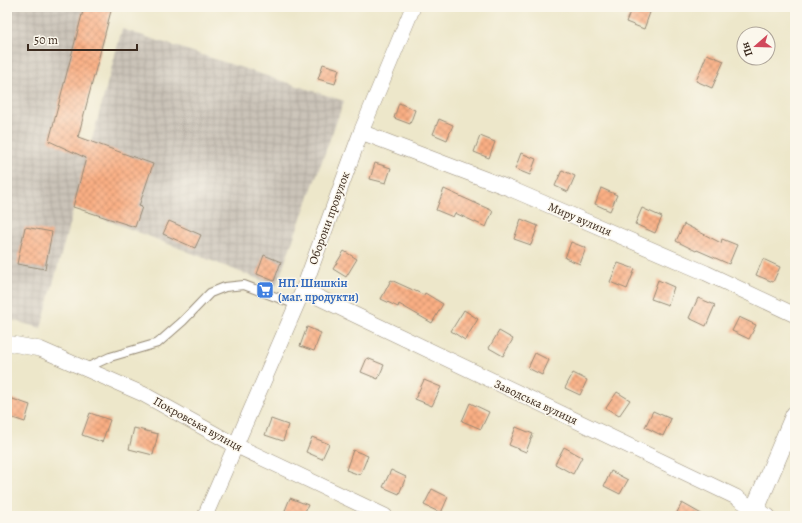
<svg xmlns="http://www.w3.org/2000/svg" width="802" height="523" font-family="Alegreya,serif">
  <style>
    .industrial { fill: url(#industrial-grid) }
    .building { fill: url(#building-cross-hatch) }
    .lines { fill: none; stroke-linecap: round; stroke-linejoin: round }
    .service-casing { stroke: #948874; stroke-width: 10 }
    .minor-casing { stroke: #948874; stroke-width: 16 }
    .tertiary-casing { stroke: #948874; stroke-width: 20 }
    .service { stroke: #fff; stroke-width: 8 }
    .minor { stroke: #fff; stroke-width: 15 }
    .tertiary { stroke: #fff; stroke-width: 19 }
    .labels { text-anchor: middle; stroke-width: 3; stroke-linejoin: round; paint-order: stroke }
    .street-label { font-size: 12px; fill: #3b2a1e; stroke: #fbf7ec }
    .shop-label { font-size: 12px; font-weight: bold; fill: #366cbe; stroke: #fbf7ec; text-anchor: start }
  </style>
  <defs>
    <pattern id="industrial-grid" width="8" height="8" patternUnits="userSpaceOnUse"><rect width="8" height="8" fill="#cac3b8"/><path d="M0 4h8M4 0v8" fill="none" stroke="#aea89e"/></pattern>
    <pattern id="building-cross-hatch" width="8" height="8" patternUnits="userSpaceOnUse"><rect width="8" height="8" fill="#faaf84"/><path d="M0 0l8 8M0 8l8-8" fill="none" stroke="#cc8f6b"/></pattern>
  </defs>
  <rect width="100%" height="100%" fill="#fbf7ec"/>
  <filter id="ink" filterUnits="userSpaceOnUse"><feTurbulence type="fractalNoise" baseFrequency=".025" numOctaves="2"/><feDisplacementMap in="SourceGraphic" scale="8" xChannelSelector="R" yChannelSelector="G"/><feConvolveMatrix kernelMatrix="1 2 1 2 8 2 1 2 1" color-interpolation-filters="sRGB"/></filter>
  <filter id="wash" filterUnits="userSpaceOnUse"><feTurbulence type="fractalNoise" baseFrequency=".012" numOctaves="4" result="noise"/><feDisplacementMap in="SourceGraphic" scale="16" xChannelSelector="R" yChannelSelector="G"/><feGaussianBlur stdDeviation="0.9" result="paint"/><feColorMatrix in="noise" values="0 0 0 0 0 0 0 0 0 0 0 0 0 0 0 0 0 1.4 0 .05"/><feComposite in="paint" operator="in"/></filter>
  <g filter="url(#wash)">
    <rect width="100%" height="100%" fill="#ede7ca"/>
    <path class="industrial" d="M 7,7 L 112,7 L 74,152 L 88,154 L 122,29 L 344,101 L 276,286 L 74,207 L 41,328 L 7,319 Z"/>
    <g id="blocks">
      <path class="building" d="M 84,7 L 112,7 L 78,137 L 153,164 L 139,206 L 142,207 L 135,227 L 73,207 L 86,158 L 49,141 Z
        M 632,7 L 652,7 L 644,29 L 626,22 Z
        M 707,54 L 724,61 L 712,88 L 696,81 Z
        M 323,64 L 339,69 L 335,84 L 318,79 Z
        M 399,103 L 415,110 L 410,124 L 394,118 Z
        M 439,119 L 453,125 L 447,140 L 433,134 Z
        M 480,136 L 495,142 L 489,158 L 474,152 Z
        M 521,153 L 536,159 L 530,175 L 515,169 Z
        M 375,163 L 391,168 L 386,183 L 370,179 Z
        M 562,170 L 575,176 L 568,192 L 555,186 Z
        M 601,188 L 617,195 L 610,211 L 595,204 Z
        M 444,189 L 493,211 L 486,227 L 455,213 L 453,217 L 436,210 Z
        M 642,208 L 662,217 L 655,233 L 635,224 Z
        M 521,219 L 538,226 L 531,245 L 514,239 Z
        M 169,221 L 201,235 L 195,248 L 163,234 Z
        M 684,224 L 721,243 L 722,239 L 737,245 L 729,264 L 697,250 L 696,251 L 676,241 Z
        M 25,227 L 52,232 L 45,269 L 17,264 Z
        M 571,242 L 586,248 L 580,264 L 565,258 Z
        M 344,251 L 357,259 L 346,277 L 333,269 Z
        M 264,255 L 281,262 L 274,281 L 257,274 Z
        M 763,259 L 780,267 L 773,282 L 756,275 Z
        M 618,263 L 635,269 L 627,289 L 610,282 Z
        M 391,280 L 424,295 L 425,293 L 443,304 L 432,323 L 399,304 L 398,307 L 381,299 Z
        M 658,280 L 674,287 L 668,305 L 651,299 Z
        M 698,298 L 715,305 L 706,326 L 689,318 Z
        M 464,310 L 478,319 L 465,340 L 451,331 Z
        M 739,317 L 756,325 L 749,339 L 732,331 Z
        M 307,327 L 321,333 L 314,351 L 300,346 Z
        M 499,331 L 513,339 L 503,356 L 489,348 Z
        M 535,353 L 549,360 L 542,375 L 528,368 Z
        M 367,358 L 384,365 L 378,379 L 361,372 Z
        M 573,373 L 587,380 L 580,395 L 565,388 Z
        M 424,380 L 441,387 L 432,406 L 415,399 Z
        M 617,392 L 630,400 L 619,416 L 606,408 Z
        M 7,397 L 30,405 L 25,422 L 7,416 Z
        M 470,403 L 489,412 L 481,429 L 462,421 Z
        M 653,411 L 671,419 L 663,436 L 645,427 Z
        M 90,413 L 110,420 L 102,442 L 82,435 Z
        M 271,419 L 288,425 L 283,441 L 265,435 Z
        M 516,427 L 533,434 L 526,452 L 509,445 Z
        M 134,428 L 158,434 L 153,455 L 129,449 Z
        M 312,437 L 329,444 L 322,459 L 306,452 Z
        M 564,447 L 582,457 L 573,474 L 555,464 Z
        M 353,450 L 368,456 L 360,475 L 346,470 Z
        M 391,470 L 406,477 L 399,494 L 383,487 Z
        M 611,471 L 628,480 L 620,494 L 604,486 Z
        M 432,489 L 448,497 L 441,513 L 424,505 Z
        M 290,498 L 308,505 L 303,516 L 292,516 L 284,513 Z
        M 682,503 L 705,516 L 675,516 Z"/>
    </g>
  </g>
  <g filter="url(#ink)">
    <use href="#blocks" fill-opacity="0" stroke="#948874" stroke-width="1"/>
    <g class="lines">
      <defs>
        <path id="service" d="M 86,368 L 110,357 L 158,343 L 183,321 L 210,293 L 225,287 L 244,285 L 297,305"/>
        <path id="minor" d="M 361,132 L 511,189 L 706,273 L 795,315
          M 303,290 L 736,497 L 755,510 L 768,516
          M 7,343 L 40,349 L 143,394 L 235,445 L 385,516
          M 205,516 L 303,290 L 361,132 L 413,7"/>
        <path id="tertiary" d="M 752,516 L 795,415"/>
      </defs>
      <use href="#service" class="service-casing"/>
      <use href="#minor" class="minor-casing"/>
      <use href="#tertiary" class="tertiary-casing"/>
      <use href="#service" class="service"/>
      <use href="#minor" class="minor"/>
      <use href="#tertiary" class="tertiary"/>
    </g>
  </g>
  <defs>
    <symbol id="supermarket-square" viewBox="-11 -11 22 22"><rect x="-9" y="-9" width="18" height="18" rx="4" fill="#3f7fe0" stroke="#fbf7ec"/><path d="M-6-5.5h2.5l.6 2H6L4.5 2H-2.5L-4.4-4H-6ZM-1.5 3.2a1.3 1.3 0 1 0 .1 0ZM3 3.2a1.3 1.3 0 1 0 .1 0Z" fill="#fff"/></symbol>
  </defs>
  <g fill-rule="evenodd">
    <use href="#supermarket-square" x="255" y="280" width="20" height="20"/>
  </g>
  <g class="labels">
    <g class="street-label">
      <text transform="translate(329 218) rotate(-70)" y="4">Оборони провулок</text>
      <text transform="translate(580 219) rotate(23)" y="4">Миру вулиця</text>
      <text transform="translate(536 402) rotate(25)" y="4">Заводська вулиця</text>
      <text transform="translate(198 424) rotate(29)" y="4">Покровська вулиця</text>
    </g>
    <g class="shop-label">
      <text x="278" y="287">НП. Шишкін<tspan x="278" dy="14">(маг. продукти)</tspan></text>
    </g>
  </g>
  <rect width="802" height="523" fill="none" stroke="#fbf7ec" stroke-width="24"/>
  <g transform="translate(756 46) rotate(250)"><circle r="19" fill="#fbf7ec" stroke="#aea59a"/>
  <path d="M0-3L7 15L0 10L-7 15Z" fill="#d1495b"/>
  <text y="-6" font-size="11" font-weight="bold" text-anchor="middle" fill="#3b2a1e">Пн</text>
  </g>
  <path d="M28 44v6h109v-6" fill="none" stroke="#3b2a1e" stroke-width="2"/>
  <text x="34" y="44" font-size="12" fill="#3b2a1e" stroke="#fbf7ec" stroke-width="3" paint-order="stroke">50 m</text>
</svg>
